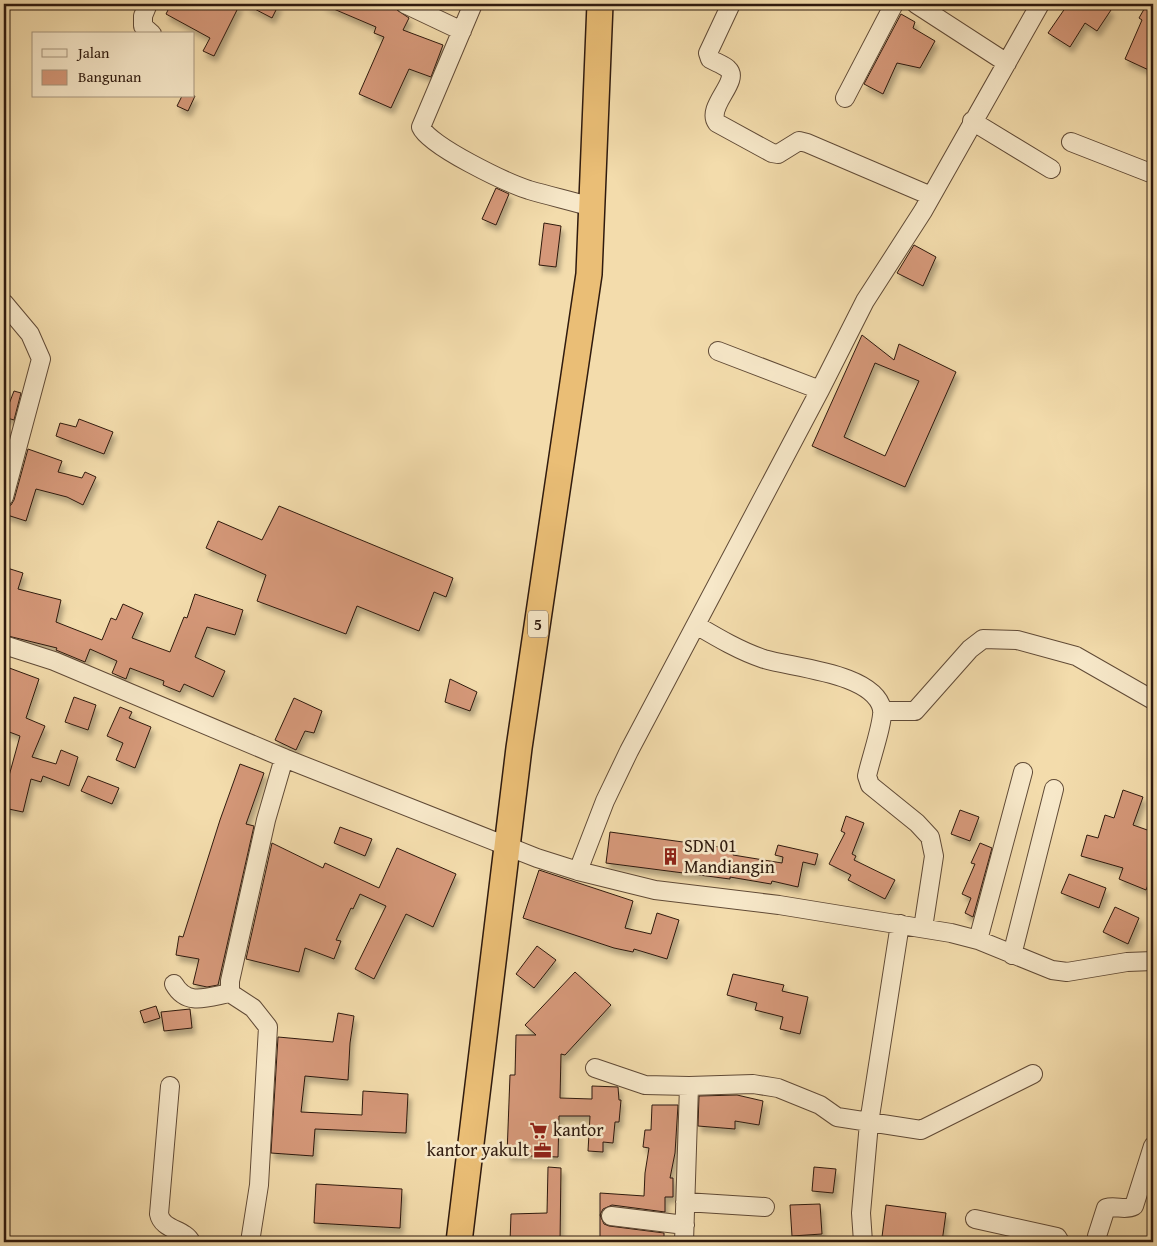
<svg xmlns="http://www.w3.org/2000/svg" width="1157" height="1246" font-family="'Gentium Book Plus',serif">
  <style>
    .building { fill: #d59879; stroke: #2f1a0e; fill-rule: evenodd; filter: url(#shadow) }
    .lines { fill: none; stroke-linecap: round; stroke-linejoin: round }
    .minor-casing { stroke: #604a36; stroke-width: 20 }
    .highway-casing { stroke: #2f1a0e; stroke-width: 28 }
    .minor { stroke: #f7e8c9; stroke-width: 18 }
    .highway { stroke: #eabe76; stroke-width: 25 }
    .labels { text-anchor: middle; stroke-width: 5; stroke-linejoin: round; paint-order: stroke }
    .shield { fill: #f7e8c9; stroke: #6b5846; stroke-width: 1 }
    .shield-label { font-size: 16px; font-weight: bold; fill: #2f1a0e }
    .poi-label { font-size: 18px; fill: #2f1a0e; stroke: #f7e8c9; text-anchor: start }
  </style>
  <defs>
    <filter id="shadow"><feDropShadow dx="3" dy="5.5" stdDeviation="2.5" flood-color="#0004"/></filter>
  </defs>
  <rect width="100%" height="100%" fill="#f3dcac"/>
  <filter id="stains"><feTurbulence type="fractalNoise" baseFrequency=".004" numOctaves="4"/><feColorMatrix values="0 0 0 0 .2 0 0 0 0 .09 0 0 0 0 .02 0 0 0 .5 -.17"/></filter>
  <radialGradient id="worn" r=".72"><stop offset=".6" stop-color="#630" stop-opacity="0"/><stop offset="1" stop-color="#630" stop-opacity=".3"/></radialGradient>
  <path class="building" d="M 171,4 L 240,4 L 214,56 L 203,51 L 210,38 L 166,14 Z
    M 245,4 L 279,4 L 272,18 Z
    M 322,4 L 395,4 L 397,10 L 409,18 L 403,30 L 443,45 L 431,77 L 409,69 L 391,108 L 359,94 L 384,37 L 374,33 L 376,27 Z
    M 1068,4 L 1101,4 L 1111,10 L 1097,31 L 1085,23 L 1070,47 L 1048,33 Z
    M 1147,4 L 1153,4 L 1153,72 L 1125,59 L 1142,20 L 1139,18 Z
    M 901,14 L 915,22 L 913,28 L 935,41 L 920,68 L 897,63 L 883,94 L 864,84 Z
    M 182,96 L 195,96 L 188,111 L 177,106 Z
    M 496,188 L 509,194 L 496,225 L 482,219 Z
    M 544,223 L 561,226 L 556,267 L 539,265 Z
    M 914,245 L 936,257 L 923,286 L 897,273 Z
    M 862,335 L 894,360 L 899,344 L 956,372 L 905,487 L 812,446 ZM 875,363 L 919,381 L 885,456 L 844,437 Z
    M 14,391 L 21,393 L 14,420 L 4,417 Z
    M 79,419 L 113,432 L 104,454 L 56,436 L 60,423 L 76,427 Z
    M 28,449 L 62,461 L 58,472 L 82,478 L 85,472 L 96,477 L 83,505 L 67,497 L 36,489 L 26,521 L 4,514 L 4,507 L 11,505 L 14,500 Z
    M 279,506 L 453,578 L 446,597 L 434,592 L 419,631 L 357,606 L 346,634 L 257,601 L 266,575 L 206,548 L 218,521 L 262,540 Z
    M 4,567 L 23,573 L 18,589 L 61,600 L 56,622 L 102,640 L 111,618 L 116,620 L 123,604 L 143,613 L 132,638 L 170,652 L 184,617 L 187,618 L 195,594 L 243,610 L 235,635 L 207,627 L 195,657 L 225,671 L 213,697 L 184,684 L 180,692 L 163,685 L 164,681 L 130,668 L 126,679 L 112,673 L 117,661 L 90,649 L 85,662 L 56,650 L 57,648 L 4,635 Z
    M 4,666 L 39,679 L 26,718 L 45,726 L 32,757 L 56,764 L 61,750 L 78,757 L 69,786 L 43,776 L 41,782 L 31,779 L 23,812 L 4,808 L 4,794 L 20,736 L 4,730 Z
    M 450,679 L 477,692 L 470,711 L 445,702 Z
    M 74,697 L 96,705 L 88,730 L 65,722 Z
    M 294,698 L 322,711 L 314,733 L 305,731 L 296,750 L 275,740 Z
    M 120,707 L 132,712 L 129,718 L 151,727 L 135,768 L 116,760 L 123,743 L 107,736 Z
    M 240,764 L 264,773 L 246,824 L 254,826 L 218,985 L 207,987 L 193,984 L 199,959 L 176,955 L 179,936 L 183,937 L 220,820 Z
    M 88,776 L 119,788 L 112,804 L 81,791 Z
    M 1123,790 L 1143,797 L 1133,825 L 1153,832 L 1153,872 L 1146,890 L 1119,879 L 1123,868 L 1081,856 L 1087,835 L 1098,838 L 1105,815 L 1114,818 Z
    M 960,810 L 979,817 L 970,841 L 951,834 Z
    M 846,816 L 864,823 L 852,854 L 856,856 L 854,860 L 895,880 L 885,899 L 848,880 L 851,875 L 829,864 L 845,833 L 841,831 Z
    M 340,827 L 372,839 L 365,856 L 334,843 Z
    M 610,832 L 734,849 L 733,855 L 782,863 L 783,857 L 775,855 L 778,845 L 818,854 L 815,865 L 803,862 L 798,887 L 772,881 L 771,884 L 730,877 L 730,879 L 606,863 Z
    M 272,843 L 323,868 L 325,863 L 379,888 L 397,848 L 456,874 L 433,927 L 406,914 L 374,979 L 355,969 L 386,906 L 360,894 L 353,909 L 351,908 L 336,940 L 341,941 L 334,959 L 305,948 L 299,972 L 246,959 Z
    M 980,843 L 992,848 L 973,917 L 965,913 L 971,898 L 962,894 L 975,864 L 971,863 Z
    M 539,870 L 633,901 L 625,928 L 651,934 L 657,913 L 679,920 L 667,959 L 634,949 L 633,952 L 614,948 L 523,918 Z
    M 1069,874 L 1106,888 L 1099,908 L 1061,893 Z
    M 1115,907 L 1139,918 L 1128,944 L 1103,932 Z
    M 537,946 L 556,960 L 534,988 L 516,974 Z
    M 575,972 L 611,1005 L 565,1055 L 561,1054 L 560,1098 L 592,1099 L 592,1086 L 618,1087 L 619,1100 L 621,1100 L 619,1122 L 615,1122 L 613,1143 L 603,1142 L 603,1152 L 588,1151 L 590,1116 L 559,1116 L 558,1157 L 507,1155 L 510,1075 L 515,1075 L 516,1035 L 536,1035 L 525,1025 Z
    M 733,974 L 784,985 L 782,991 L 808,997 L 800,1034 L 780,1029 L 783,1017 L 755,1010 L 757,1003 L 727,995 Z
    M 156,1006 L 160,1018 L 144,1023 L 140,1011 Z
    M 190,1009 L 192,1028 L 164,1031 L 161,1012 Z
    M 338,1013 L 354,1016 L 350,1043 L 348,1080 L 305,1076 L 301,1112 L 362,1115 L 363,1091 L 408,1094 L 406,1133 L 315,1129 L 313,1156 L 271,1153 L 278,1037 L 333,1042 Z
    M 737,1095 L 763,1101 L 759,1125 L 735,1121 L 735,1129 L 698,1126 L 699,1096 Z
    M 652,1105 L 678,1105 L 675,1153 L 670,1178 L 673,1178 L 673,1197 L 665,1197 L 665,1212 L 612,1205 L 603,1209 L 600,1215 L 604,1224 L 609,1226 L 664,1233 L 664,1242 L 600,1242 L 600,1193 L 644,1196 L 645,1173 L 649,1148 L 643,1147 L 645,1130 L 651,1130 Z
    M 548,1167 L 561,1168 L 560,1242 L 510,1242 L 511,1214 L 547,1213 Z
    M 814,1167 L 836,1169 L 833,1193 L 812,1191 Z
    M 316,1184 L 402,1189 L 400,1228 L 314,1223 Z
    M 820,1204 L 822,1234 L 792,1236 L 790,1205 Z
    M 886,1205 L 946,1213 L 942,1242 L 920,1242 L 882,1237 Z"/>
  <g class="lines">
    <defs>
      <path id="minor" d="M 148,4 L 143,16 L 143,26 L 152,34
        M 405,4 L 462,31
        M 473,4 L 421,127 C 429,146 507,183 529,190 C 550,196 571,201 592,207
        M 731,4 L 708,53 L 710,59 C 715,62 724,65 728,69 C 741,81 705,107 717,123 L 772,153 L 778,154 L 799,141 L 807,143 L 931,196
        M 916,4 L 1007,63
        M 845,98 L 894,4
        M 972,121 L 1051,169
        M 1071,142 L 1153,174
        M 4,303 L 30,334 L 41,359 L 4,497
        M 718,351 L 820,390
        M 696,625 C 718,638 740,651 764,659 C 794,668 874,673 882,709 C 884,721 870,761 867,776 L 870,785 L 917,823 L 930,837 L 934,856 L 923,928
        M 4,645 L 54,661 L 284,758 L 537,858 L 578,871 L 655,890 L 779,905 L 951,933 L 978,940 L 1052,970 L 1067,972 L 1127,962 L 1153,961
        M 882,711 L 915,711 L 970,649 L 983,639 L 1017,640 L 1076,656 L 1153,700
        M 578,871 L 605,801 L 629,751 L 820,390 L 865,301 L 923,211 L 1040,4
        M 978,940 L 1023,772
        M 1012,955 L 1054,789
        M 174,984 C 187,1007 208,997 230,993
        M 595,1068 L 645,1085 L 689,1086
        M 170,1086 L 159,1214 C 162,1230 185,1229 191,1242
        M 685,1202 L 765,1207
        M 611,1216 L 685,1225
        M 975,1219 L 1057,1237 L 1060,1242
        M 250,1242 L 259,1185 L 268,1027 L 253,1008 L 230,993 L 230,981 L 266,820 L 284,758
        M 684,1242 L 689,1086 L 753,1084 L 778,1088 L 820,1105 L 837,1117 L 921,1130 L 1033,1074
        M 863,1242 L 861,1213 L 869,1123 L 900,924
        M 1100,1242 L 1097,1236 L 1106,1208 C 1116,1205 1125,1211 1134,1206 L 1153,1146"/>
      <path id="highway" d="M 459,1242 L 519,748 L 589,274 L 600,4"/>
    </defs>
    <use href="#minor" class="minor-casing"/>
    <use href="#highway" class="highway-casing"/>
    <use href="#minor" class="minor"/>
    <use href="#highway" class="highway"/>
  </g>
  <defs>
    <symbol id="building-bare" viewBox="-9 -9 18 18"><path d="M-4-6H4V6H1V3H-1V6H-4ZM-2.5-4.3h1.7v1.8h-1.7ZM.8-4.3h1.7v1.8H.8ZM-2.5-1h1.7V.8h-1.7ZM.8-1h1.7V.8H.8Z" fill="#8f2418" stroke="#f7e8c9" stroke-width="2.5" paint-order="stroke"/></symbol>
    <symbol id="supermarket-bare" viewBox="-9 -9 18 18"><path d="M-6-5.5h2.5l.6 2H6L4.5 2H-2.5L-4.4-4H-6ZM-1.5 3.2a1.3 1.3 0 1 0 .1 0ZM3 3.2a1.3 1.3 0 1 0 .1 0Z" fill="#8f2418" stroke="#f7e8c9" stroke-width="2.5" paint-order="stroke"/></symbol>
    <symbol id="office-bare" viewBox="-9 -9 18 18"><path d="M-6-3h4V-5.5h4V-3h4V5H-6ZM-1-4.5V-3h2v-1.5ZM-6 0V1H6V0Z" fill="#8f2418" stroke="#f7e8c9" stroke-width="2.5" paint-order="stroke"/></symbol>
  </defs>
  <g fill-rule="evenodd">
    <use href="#building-bare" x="658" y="844" width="25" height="25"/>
    <use href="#supermarket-bare" x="526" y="1118" width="25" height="25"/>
    <use href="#office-bare" x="530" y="1138" width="25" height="25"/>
  </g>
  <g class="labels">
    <rect class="shield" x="528" y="610.5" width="20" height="27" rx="4"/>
    <g class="shield-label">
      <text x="538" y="630">5</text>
    </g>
    <g class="poi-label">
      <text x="684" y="852">SDN 01<tspan x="684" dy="21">Mandiangin</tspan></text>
      <text x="553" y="1136">kantor</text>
      <text x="529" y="1156" text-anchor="end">kantor yakult</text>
    </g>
  </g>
  <rect width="1157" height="1246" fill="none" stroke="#f3dcac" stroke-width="20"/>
  <rect x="5" y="5" width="1147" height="1236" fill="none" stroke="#2f1a0e" stroke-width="2.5"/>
  <rect x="10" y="10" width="1137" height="1226" fill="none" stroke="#2f1a0e"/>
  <rect x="32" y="32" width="162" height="65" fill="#f7e8c9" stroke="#a7967e"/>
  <rect x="42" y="49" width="25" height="8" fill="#f7e8c9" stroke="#a7967e"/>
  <text x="78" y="58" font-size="15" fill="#2f1a0e">Jalan</text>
  <rect x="42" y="70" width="25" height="15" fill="#d59879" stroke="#a7967e"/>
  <text x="78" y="82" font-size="15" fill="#2f1a0e">Bangunan</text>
  <rect width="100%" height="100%" filter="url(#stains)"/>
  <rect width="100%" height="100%" fill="url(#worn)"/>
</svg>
